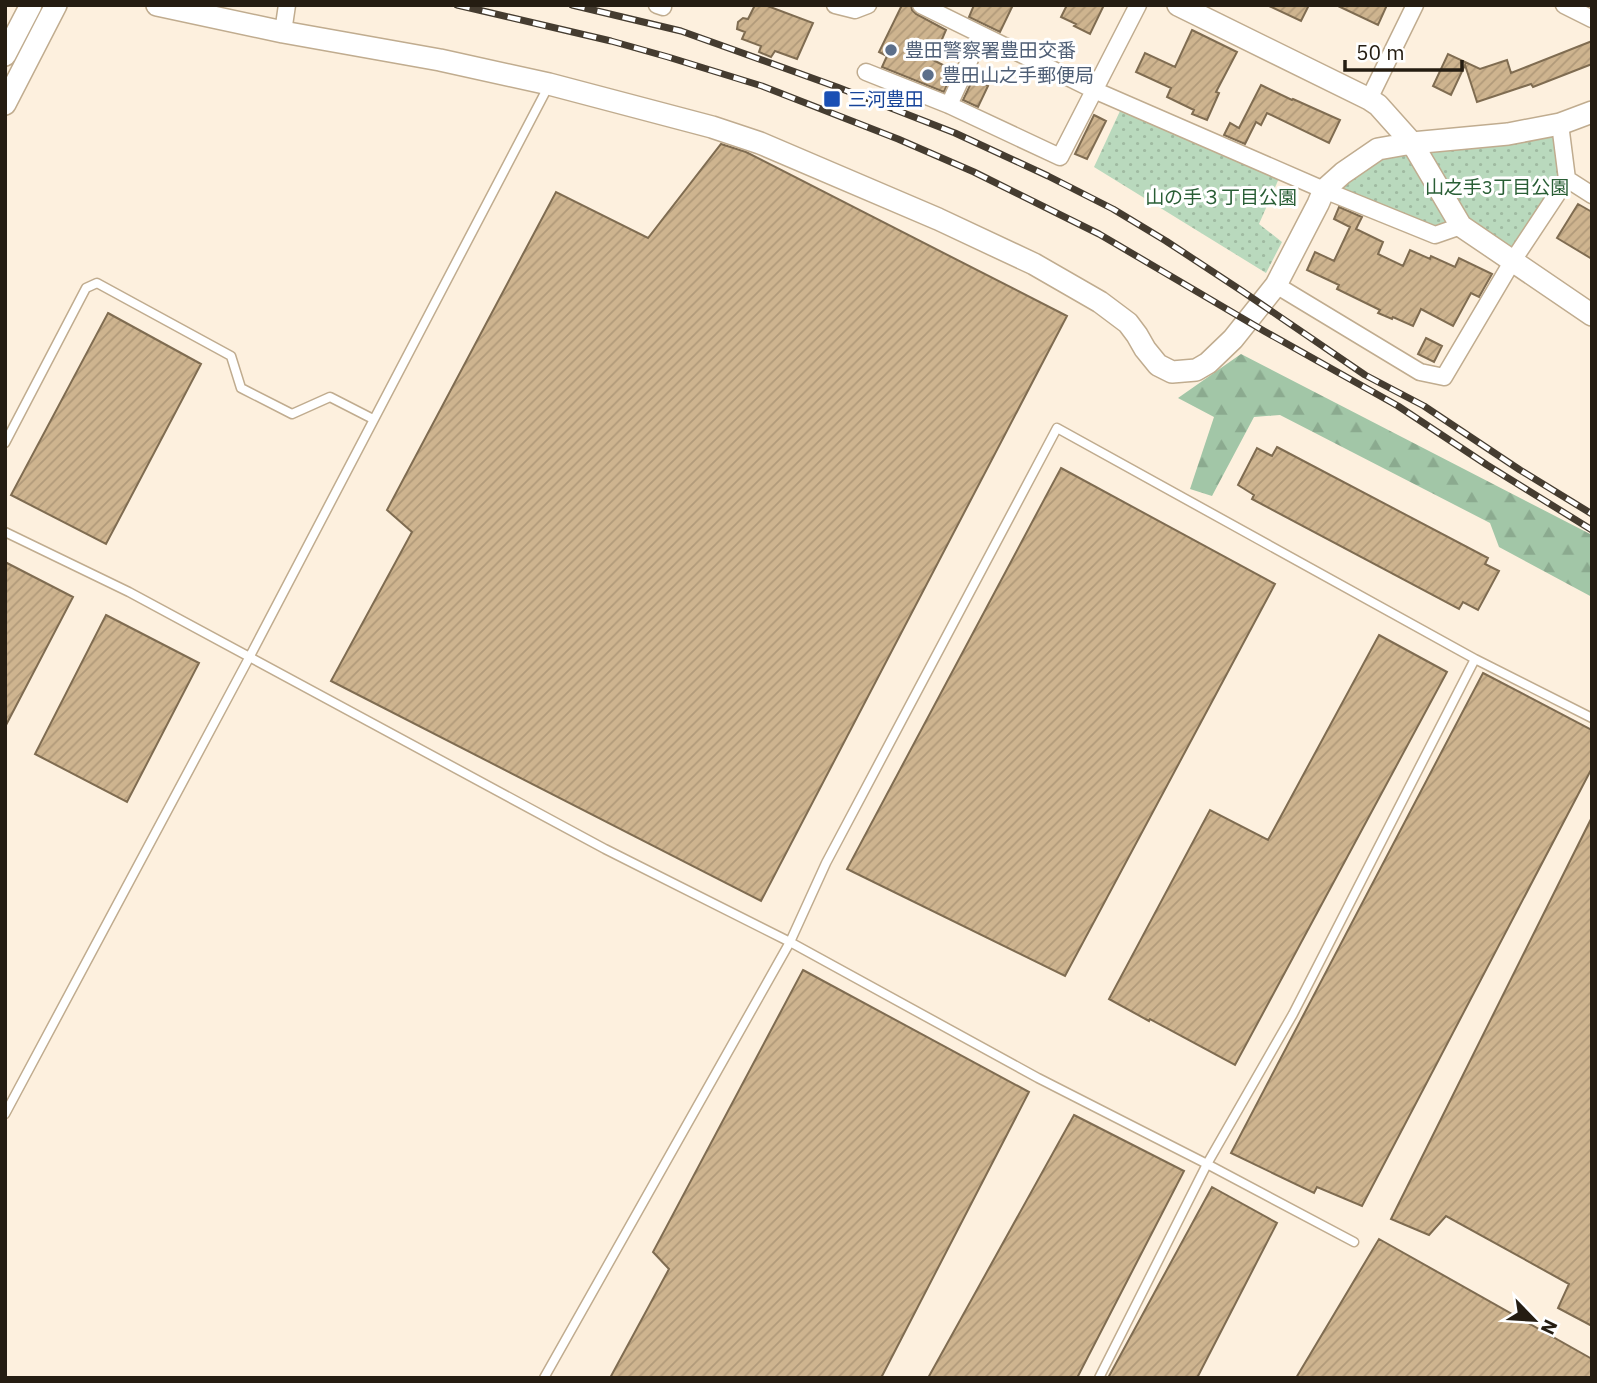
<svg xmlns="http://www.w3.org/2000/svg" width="1597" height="1383" font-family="'IBM Plex Sans','Noto Sans JP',sans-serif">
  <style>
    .forest { fill: url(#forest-firs) }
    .park { fill: url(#park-dots) }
    .building { fill: url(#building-hatch); stroke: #7f6c51; stroke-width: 2 }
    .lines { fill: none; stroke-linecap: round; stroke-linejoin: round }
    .lane-casing { stroke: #c0ac8f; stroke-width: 11 }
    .street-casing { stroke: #c0ac8f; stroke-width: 19 }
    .secondary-casing { stroke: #c0ac8f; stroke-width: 24 }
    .lane { stroke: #fff; stroke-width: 8 }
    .street { stroke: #fff; stroke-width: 16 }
    .secondary { stroke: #fff; stroke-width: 21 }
    .rail-casing { stroke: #453c30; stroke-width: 7 }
    .rail { stroke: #fff; stroke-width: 4.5; stroke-dasharray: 13; stroke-linecap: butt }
    .service-dot { fill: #5c6f8a; stroke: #fff; stroke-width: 2.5 }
    .transit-dot { fill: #1a4fb4; stroke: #fff; stroke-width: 2.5 }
    .labels { text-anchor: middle; stroke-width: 6; stroke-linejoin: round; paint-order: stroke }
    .service-label { font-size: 19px; fill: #4e5e75; stroke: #fff; text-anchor: start }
    .transit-label { font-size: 19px; fill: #164399; stroke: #fff; text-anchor: start }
    .park-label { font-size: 19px; fill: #295e35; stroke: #fff }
  </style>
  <defs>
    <pattern id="forest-firs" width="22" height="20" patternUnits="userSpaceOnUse" patternTransform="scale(1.75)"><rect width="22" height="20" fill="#a2c6a7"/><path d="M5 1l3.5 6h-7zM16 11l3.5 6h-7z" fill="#8baa8f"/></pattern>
    <pattern id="park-dots" width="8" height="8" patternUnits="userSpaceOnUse" patternTransform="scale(1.75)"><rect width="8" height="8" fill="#b9d9bd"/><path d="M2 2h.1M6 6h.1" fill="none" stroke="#9fbaa1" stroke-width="1.8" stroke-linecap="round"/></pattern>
    <pattern id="building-hatch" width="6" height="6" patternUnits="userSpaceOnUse" patternTransform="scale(1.75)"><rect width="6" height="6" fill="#ceb48f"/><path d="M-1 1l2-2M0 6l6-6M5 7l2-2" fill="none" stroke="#b19a7a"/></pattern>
  </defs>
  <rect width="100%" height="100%" fill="#fdf0de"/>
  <path class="forest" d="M 1241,354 L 1592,535 L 1592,597 L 1499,547 L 1490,523 L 1280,415 L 1254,417 L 1212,496 L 1190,489 L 1214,417 L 1178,398 Z"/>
  <path class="park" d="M 1120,111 L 1280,176 L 1259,224 L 1282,242 L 1266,273 L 1094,167 Z
    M 1553,132 L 1556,141 L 1558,177 L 1509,254 L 1435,228 L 1336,188 L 1379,157 Z"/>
  <path class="building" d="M 755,5 L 765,5 L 813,23 L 797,59 L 775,51 L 771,57 L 759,52 L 761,46 L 742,39 L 745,32 L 737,29 L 738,22 L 743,18 L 748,19 Z
    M 902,5 L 911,5 L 912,10 L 916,14 L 946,30 L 933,60 L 953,70 L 944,92 L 882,67 L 887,56 L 879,52 Z
    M 974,5 L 1013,5 L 1000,32 L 969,17 Z
    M 1067,5 L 1104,5 L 1090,34 L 1074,26 L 1076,24 L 1061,17 Z
    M 1267,5 L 1309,5 L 1301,21 Z
    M 1336,5 L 1387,5 L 1378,25 Z
    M 1192,30 L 1237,52 L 1216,92 L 1219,93 L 1207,120 L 1192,114 L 1194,110 L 1167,97 L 1171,88 L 1136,72 L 1145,53 L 1175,67 Z
    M 1592,41 L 1592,64 L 1533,87 L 1531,84 L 1477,102 L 1465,65 L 1451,95 L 1433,86 L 1448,54 L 1480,69 L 1507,60 L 1511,73 Z
    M 973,79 L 988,86 L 978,107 L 963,100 Z
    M 1261,85 L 1292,100 L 1293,99 L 1340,120 L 1329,143 L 1267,113 L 1261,125 L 1256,122 L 1245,144 L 1224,135 L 1230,123 L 1239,128 Z
    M 1094,115 L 1106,121 L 1087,159 L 1075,154 Z
    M 721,144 L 746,152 L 1067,316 L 761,901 L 331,681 L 412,532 L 387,510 L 556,192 L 648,238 Z
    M 1578,204 L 1592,212 L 1592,259 L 1557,238 Z
    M 1339,207 L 1362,217 L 1356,229 L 1383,242 L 1378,254 L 1403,266 L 1410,250 L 1430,259 L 1431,256 L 1455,267 L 1459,258 L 1492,274 L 1479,297 L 1471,293 L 1453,326 L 1421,309 L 1413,326 L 1393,317 L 1392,319 L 1378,313 L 1380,310 L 1337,289 L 1339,285 L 1307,270 L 1315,252 L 1334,261 L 1350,227 L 1334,219 Z
    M 108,313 L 201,364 L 106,544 L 11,495 Z
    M 1426,338 L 1442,346 L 1434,362 L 1418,354 Z
    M 1277,447 L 1488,558 L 1485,564 L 1499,571 L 1478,610 L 1463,602 L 1459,609 L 1252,499 L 1254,495 L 1238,485 L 1257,448 L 1272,456 Z
    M 1061,468 L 1275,584 L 1065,976 L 847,869 Z
    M 5,562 L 73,597 L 5,727 Z
    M 106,615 L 199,663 L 127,802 L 35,754 Z
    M 1379,635 L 1447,672 L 1235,1065 L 1150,1019 L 1149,1021 L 1109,999 L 1210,810 L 1268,840 Z
    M 1483,673 L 1592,730 L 1592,768 L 1362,1206 L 1317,1187 L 1314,1193 L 1231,1153 Z
    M 1592,817 L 1592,1326 L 1558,1308 L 1569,1284 L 1446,1216 L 1429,1235 L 1391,1219 Z
    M 803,970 L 1029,1092 L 881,1378 L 610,1378 L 669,1269 L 653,1252 Z
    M 1074,1115 L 1184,1171 L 1077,1378 L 928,1378 Z
    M 1212,1187 L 1277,1223 L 1197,1378 L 1108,1378 Z
    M 1379,1239 L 1592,1359 L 1592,1378 L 1296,1378 Z"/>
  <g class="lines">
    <defs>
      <path id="lane" d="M 5,443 L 86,288 L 97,283 L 231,356 L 241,388 L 292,414 L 330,397 L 373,419
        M 5,532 L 129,592 L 605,849 L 790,942 L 1038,1078 L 1207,1164 L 1354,1242
        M 5,1114 L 249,658 L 548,87
        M 544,1378 L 790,942 L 826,863 L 1057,428 L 1475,659 L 1592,718
        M 1099,1378 L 1207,1164 L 1293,1014 L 1475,659"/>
      <path id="street" d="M 657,5 L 663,7
        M 835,5 L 855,10 L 868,5
        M 921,5 L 1094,90 L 1324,190 L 1435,235 L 1461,226
        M 1564,5 L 1592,19
        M 283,32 L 287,5
        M 866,72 L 949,105 L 1060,157 L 1138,5
        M 1369,99 L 1415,5
        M 949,105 L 981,35
        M 1567,179 L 1592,195
        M 1276,285 L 1420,372 L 1444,377 L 1512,262 L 1567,179 L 1560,124"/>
      <path id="secondary" d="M 157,5 L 283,32 L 440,60 L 549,84 L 712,127 L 760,143 L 938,219 L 1034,264 L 1100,302 L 1128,323 L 1137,335 L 1145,349 L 1158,365 L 1172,372 L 1196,370 L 1208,363 L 1233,339 L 1276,285 L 1318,204 L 1324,190 L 1343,173 L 1378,149 L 1412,143 L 1508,134 L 1560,124 L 1592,112
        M 1178,5 L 1369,99 L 1378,105 L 1412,143 L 1461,226 L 1592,315
        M 5,55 L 31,5
        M 5,104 L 56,5"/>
    </defs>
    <use href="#lane" class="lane-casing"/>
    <use href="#street" class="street-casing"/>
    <use href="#secondary" class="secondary-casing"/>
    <use href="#lane" class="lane"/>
    <use href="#street" class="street"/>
    <use href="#secondary" class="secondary"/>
    <defs>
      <path id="rail" d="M 457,5 L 611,41 L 668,57 L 762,86 L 898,139 L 974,172 L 1099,234 L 1264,331 L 1398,406 L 1487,465 L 1592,530
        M 572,5 L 681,31 L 837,87 L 955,133 L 1048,176 L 1113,209 L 1166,241 L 1242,291 L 1365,375 L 1424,406 L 1520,470 L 1592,514"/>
    </defs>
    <use href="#rail" class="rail-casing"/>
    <use href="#rail" class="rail"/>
  </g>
  <g class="service-dot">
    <circle cx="891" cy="50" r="7"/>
    <circle cx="928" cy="75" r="7"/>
  </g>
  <rect class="transit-dot" x="823" y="90" width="18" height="18" rx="3.5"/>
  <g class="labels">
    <g class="service-label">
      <text x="905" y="57">豊田警察署豊田交番</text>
      <text x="942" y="82">豊田山之手郵便局</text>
    </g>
    <g class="transit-label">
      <text x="848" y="106">三河豊田</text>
    </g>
    <g class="park-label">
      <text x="1497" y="194">山之手3丁目公園</text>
      <text x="1221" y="204">山の手３丁目公園</text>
    </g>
  </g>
  <rect width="1597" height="1383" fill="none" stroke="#251d12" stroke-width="14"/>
  <g transform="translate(1534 1320) rotate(115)" stroke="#ffffff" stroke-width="5" paint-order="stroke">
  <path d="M0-5L12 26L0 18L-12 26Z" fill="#251d12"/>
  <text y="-10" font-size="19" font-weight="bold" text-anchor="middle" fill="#251d12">N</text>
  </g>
  <path d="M1345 60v10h117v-10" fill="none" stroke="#251d12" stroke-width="3.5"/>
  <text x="1356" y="60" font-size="21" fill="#251d12" stroke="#ffffff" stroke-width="5" paint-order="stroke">50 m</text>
</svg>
